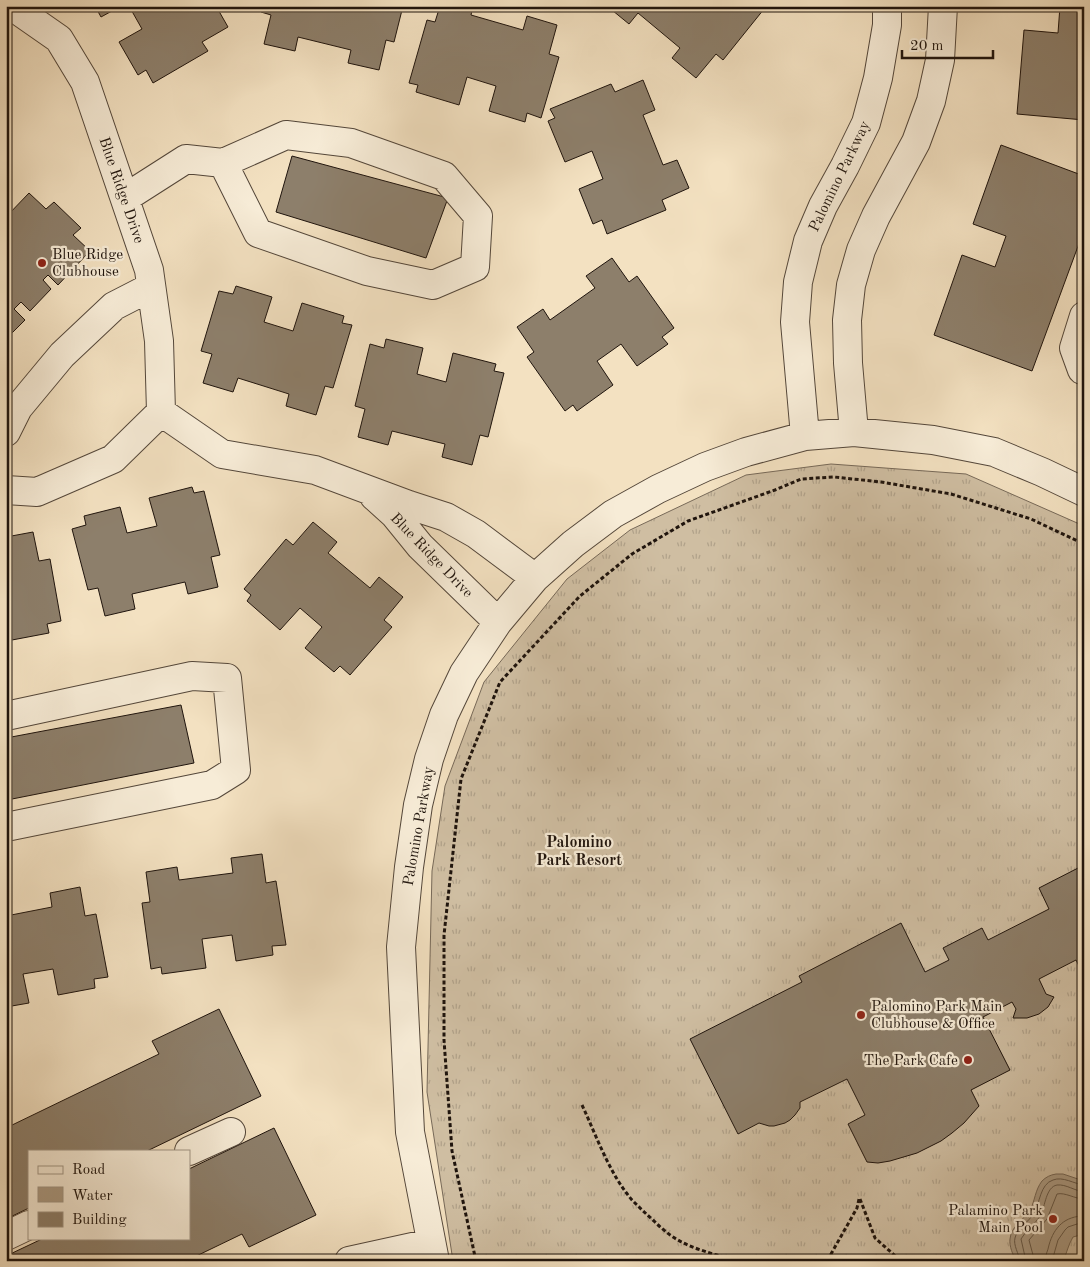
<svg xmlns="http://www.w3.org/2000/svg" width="1090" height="1267" font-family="'Old Standard TT',serif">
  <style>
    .grass { fill: url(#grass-tufts); stroke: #776958 }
    .water { fill: #ab9b84; stroke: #736554 }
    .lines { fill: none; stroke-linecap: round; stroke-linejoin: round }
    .shore { stroke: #655848; stroke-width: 1 }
    .building { fill: #8d7f6b; stroke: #1f140d }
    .minor-casing { stroke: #54473a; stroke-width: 30 }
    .path { stroke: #1f140d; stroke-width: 3; stroke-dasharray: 4 2.5; stroke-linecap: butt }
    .minor { stroke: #f7ecd7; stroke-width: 28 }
    .poi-dot { fill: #8f2418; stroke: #f7ecd7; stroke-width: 2 }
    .labels { text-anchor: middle; stroke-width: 4.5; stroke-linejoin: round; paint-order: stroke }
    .street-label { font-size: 15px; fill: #1f140d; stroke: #f7ecd7 }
    .poi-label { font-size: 15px; fill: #1f140d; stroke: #f7ecd7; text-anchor: start }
    .neighbourhood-label { font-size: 16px; font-weight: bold; fill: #1f140d; stroke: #f7ecd7 }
  </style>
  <defs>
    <pattern id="grass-tufts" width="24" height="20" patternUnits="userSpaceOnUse" patternTransform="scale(1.25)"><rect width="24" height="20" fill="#cfbea2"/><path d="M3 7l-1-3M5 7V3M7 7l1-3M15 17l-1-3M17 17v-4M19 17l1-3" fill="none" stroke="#b1a28a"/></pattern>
  </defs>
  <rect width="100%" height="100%" fill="#f3e1c1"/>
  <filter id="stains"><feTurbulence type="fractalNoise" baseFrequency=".004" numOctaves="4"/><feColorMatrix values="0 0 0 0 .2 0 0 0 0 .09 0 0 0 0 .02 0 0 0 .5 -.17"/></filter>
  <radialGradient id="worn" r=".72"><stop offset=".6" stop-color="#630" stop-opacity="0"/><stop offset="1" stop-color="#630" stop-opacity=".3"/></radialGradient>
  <path class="grass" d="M 831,464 L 966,474 L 1084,526 L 1084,1261 L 453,1261 L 427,1092 L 432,871 L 445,786 L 484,682 L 567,579 L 630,530 L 746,475 Z"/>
  <path class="water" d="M 1056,1174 L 1063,1174 L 1084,1181 L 1084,1234 L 1073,1237 C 1068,1245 1067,1253 1063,1261 L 1016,1261 C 1013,1255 1009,1246 1010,1239 C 1011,1226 1024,1220 1030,1210 C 1035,1201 1035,1190 1042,1181 C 1046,1177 1050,1175 1056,1174 Z"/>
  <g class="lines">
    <path class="shore" d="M 1020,1261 C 1019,1254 1013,1245 1015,1238 C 1017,1228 1029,1222 1034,1213 C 1040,1203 1040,1184 1053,1180 C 1063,1176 1074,1184 1084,1185
      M 1026,1261 L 1021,1239 C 1026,1230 1035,1224 1041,1215 C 1045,1206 1046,1187 1057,1185 C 1066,1184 1075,1191 1084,1192
      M 1034,1261 L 1033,1255 L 1029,1240 L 1047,1219 L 1057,1194 C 1065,1192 1075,1199 1084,1199
      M 1045,1261 C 1045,1255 1048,1251 1049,1245 C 1054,1227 1065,1216 1084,1216
      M 1052,1261 L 1058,1240 L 1065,1230 L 1068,1227 L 1077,1224 L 1084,1223"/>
  </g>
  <path class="building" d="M 95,6 L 121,6 L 101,17 Z
    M 129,6 L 216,6 L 228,27 L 202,42 L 208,51 L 153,83 L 146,70 L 138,75 L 119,42 L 142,29 Z
    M 262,6 L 403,6 L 394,42 L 386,40 L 379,70 L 348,63 L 351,50 L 298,37 L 295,51 L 264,44 L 271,15 L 261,12 Z
    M 440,6 L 473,6 L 471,15 L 523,30 L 527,16 L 557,25 L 549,54 L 559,57 L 541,118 L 527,113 L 525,122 L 489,111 L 496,86 L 467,77 L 459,105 L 416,92 L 418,85 L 409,83 L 427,20 L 435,22 Z
    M 607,6 L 760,6 L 764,9 L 723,60 L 716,54 L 696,78 L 672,58 L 680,48 L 638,13 L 629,24 Z
    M 1060,6 L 1084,6 L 1084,120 L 1017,114 L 1024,30 L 1058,33 Z
    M 643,80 L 655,110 L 643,115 L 663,165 L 677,160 L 689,188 L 662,200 L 666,210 L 607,234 L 602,220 L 593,224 L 579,189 L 603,179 L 592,151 L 565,162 L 548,121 L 555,118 L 550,109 L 611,84 L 615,92 Z
    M 1001,145 L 1084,176 L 1084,230 L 1032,371 L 934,335 L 962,255 L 995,267 L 1006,236 L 973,224 Z
    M 292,156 L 448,198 L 426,258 L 276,212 Z
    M 29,193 L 46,209 L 54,202 L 81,228 L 73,235 L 90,251 L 58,285 L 48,275 L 43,280 L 51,289 L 30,311 L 21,302 L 14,309 L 25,320 L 6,339 L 6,217 Z
    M 612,258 L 629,282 L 637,276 L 674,328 L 662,337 L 668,344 L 637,366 L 621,344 L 597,361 L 613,385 L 577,411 L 573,405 L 565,411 L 527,357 L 534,352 L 517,327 L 543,309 L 550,320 L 595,288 L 586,276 Z
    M 236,286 L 272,297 L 264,322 L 293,331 L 302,303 L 344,316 L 342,323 L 352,325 L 333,388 L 325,386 L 316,415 L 286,406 L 289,394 L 238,378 L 233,392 L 203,383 L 212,354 L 201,351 L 219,291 L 233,294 Z
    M 386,339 L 423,348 L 417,374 L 446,382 L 453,353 L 496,364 L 494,371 L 504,373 L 488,437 L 480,435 L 472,465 L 442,457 L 445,444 L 392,431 L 388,445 L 358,437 L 365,409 L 355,406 L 370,344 L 384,348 Z
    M 192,487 L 194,493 L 204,491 L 220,555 L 211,557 L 218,587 L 188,594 L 185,582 L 132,594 L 135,609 L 105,616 L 98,588 L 88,590 L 72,529 L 86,525 L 84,516 L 120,507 L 127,533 L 157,526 L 149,498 Z
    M 313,522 L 337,542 L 328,553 L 370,588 L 379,577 L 403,597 L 384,620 L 392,627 L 350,675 L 340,666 L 334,672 L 305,648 L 322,627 L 300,608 L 280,630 L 247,601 L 251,595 L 244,589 L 286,539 L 293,545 Z
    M 33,532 L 39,561 L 50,559 L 61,621 L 47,624 L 49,633 L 12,640 L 6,613 L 6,537 Z
    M 181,705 L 194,763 L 7,800 L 6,794 L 6,738 Z
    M 262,854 L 266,883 L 276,881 L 286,945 L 272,946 L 273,955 L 236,961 L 232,935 L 202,939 L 206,968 L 162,974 L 161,967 L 151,969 L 142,903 L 150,902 L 146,872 L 177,867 L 179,880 L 233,873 L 231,858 Z
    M 1082,866 L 1084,871 L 1084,971 L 1082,972 L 1076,960 L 1039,979 L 1046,994 L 1054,997 L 1048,1007 L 1039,1014 L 1027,1018 L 1013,1018 L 1016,1009 L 1012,1002 L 983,1017 L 1010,1070 L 971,1090 L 979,1106 L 964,1123 L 952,1133 L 941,1141 L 917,1153 L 890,1161 L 878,1163 L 867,1162 L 848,1124 L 865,1115 L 847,1079 L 800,1102 L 800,1108 L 795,1115 L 790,1120 L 785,1123 L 774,1126 L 769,1126 L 759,1123 L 738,1134 L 690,1039 L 802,982 L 799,976 L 901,923 L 925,972 L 949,960 L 943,948 L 982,928 L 988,940 L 1049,909 L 1039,888 Z
    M 80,887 L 85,916 L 96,914 L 108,977 L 94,979 L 95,988 L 58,995 L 53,969 L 23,974 L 29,1003 L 6,1007 L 6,916 L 52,907 L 50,893 Z
    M 219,1009 L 261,1096 L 147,1151 L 29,1151 L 29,1208 L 6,1219 L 6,1124 L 8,1127 L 159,1054 L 152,1041 Z
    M 274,1128 L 316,1215 L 249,1247 L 242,1234 L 186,1261 L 6,1261 L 6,1256 L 44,1238 L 189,1238 L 189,1169 Z"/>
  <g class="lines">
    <defs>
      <path id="minor" d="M 6,9 L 16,9 L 59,39 L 85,82 L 149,270 L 159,341 L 161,412 L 113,459 L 37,492 L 6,490
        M 125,198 L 186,159 L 223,163 L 286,135 L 351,143 L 444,176 L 478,216 L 475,267 L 433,285 L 367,271 L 258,233 L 223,163
        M 1084,316 L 1074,348 L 1082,370 L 1084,370
        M 161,412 L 222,454 L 315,470 L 409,505 L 446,517 L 476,534 L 535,578
        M 6,432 L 18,408 L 62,355 L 114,306 L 151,287
        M 854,432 L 848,363 L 847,320 L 851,285 L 861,250 L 876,216 L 916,142 L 931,101 L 940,60 L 943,6
        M 805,436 L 795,322 L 798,282 L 808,241 L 823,206 L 845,166 L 866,123 L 878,78 L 887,25 L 887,6
        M 374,496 L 394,514 L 420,546 L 498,622
        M 6,716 L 192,676 L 227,678 L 236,770 L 212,785 L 6,827
        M 189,1151 L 231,1132
        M 6,1236 L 29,1225
        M 349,1261 L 431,1243
        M 435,1261 L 410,1132 L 401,947 L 409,867 L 418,805 L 429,759 L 444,715 L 464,673 L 498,622 L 535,578 L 573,544 L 613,514 L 658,489 L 705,467 L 746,452 L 805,436 L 854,432 L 933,440 L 994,452 L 1042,472 L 1084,492"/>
    </defs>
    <use href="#minor" class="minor-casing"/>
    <path class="path" d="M 582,1105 C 597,1137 609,1173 632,1200 C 639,1207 646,1214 654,1221 C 661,1228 669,1235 678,1240 C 695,1250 716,1254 735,1261
      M 860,1199 L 875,1238 L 901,1261
      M 476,1261 L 452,1151 L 444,1040 L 444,935 L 461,779 L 500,682 L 580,596 L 632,554 L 688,521 L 775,490 L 801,479 L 834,477 L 881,482 L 951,494 L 1031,519 L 1084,544
      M 831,1261 L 831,1254 L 857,1208 L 859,1199"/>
    <use href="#minor" class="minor"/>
  </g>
  <g class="poi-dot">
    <circle cx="42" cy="263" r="5"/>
    <circle cx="861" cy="1015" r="5"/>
    <circle cx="968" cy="1060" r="5"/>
    <circle cx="1053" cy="1219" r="5"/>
  </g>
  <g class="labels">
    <g class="street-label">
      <text transform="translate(839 176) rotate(-64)" y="5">Palomino Parkway</text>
      <text transform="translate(122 190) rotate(71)" y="5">Blue Ridge Drive</text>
      <text transform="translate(432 555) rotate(46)" y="5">Blue Ridge Drive</text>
      <text transform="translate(418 826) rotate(-80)" y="5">Palomino Parkway</text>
    </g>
    <g class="poi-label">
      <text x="52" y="259">Blue Ridge<tspan x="52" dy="17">Clubhouse</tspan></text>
      <text x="871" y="1011">Palomino Park Main<tspan x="871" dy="17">Clubhouse &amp; Office</tspan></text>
      <text x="958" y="1065" text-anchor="end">The Park Cafe</text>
      <text x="1043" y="1215" text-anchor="end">Palamino Park<tspan x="1043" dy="17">Main Pool</tspan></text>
    </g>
    <g class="neighbourhood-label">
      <text x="579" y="847">Palomino<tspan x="579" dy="18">Park Resort</tspan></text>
    </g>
  </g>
  <rect width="1090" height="1267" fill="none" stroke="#f3e1c1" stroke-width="25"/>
  <rect x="8" y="8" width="1075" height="1252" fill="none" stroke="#1f140d" stroke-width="2.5"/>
  <rect x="12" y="12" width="1065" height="1242" fill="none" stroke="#1f140d"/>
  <rect x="28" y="1150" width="162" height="90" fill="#f7ecd7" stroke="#a19686"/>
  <rect x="38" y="1166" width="25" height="8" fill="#f7ecd7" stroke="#a19686"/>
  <text x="72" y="1174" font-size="15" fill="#1f140d">Road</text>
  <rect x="38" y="1187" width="25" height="15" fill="#ab9b84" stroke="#a19686"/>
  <text x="72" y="1200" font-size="15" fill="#1f140d">Water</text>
  <rect x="38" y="1212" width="25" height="15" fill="#8d7f6b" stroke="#a19686"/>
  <text x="72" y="1224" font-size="15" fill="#1f140d">Building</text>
  <path d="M902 50v8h91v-8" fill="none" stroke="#1f140d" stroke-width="2.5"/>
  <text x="910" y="50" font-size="15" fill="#1f140d" stroke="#f7ecd7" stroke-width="4" paint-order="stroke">20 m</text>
  <rect width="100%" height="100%" filter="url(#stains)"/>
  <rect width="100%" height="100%" fill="url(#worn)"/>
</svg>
